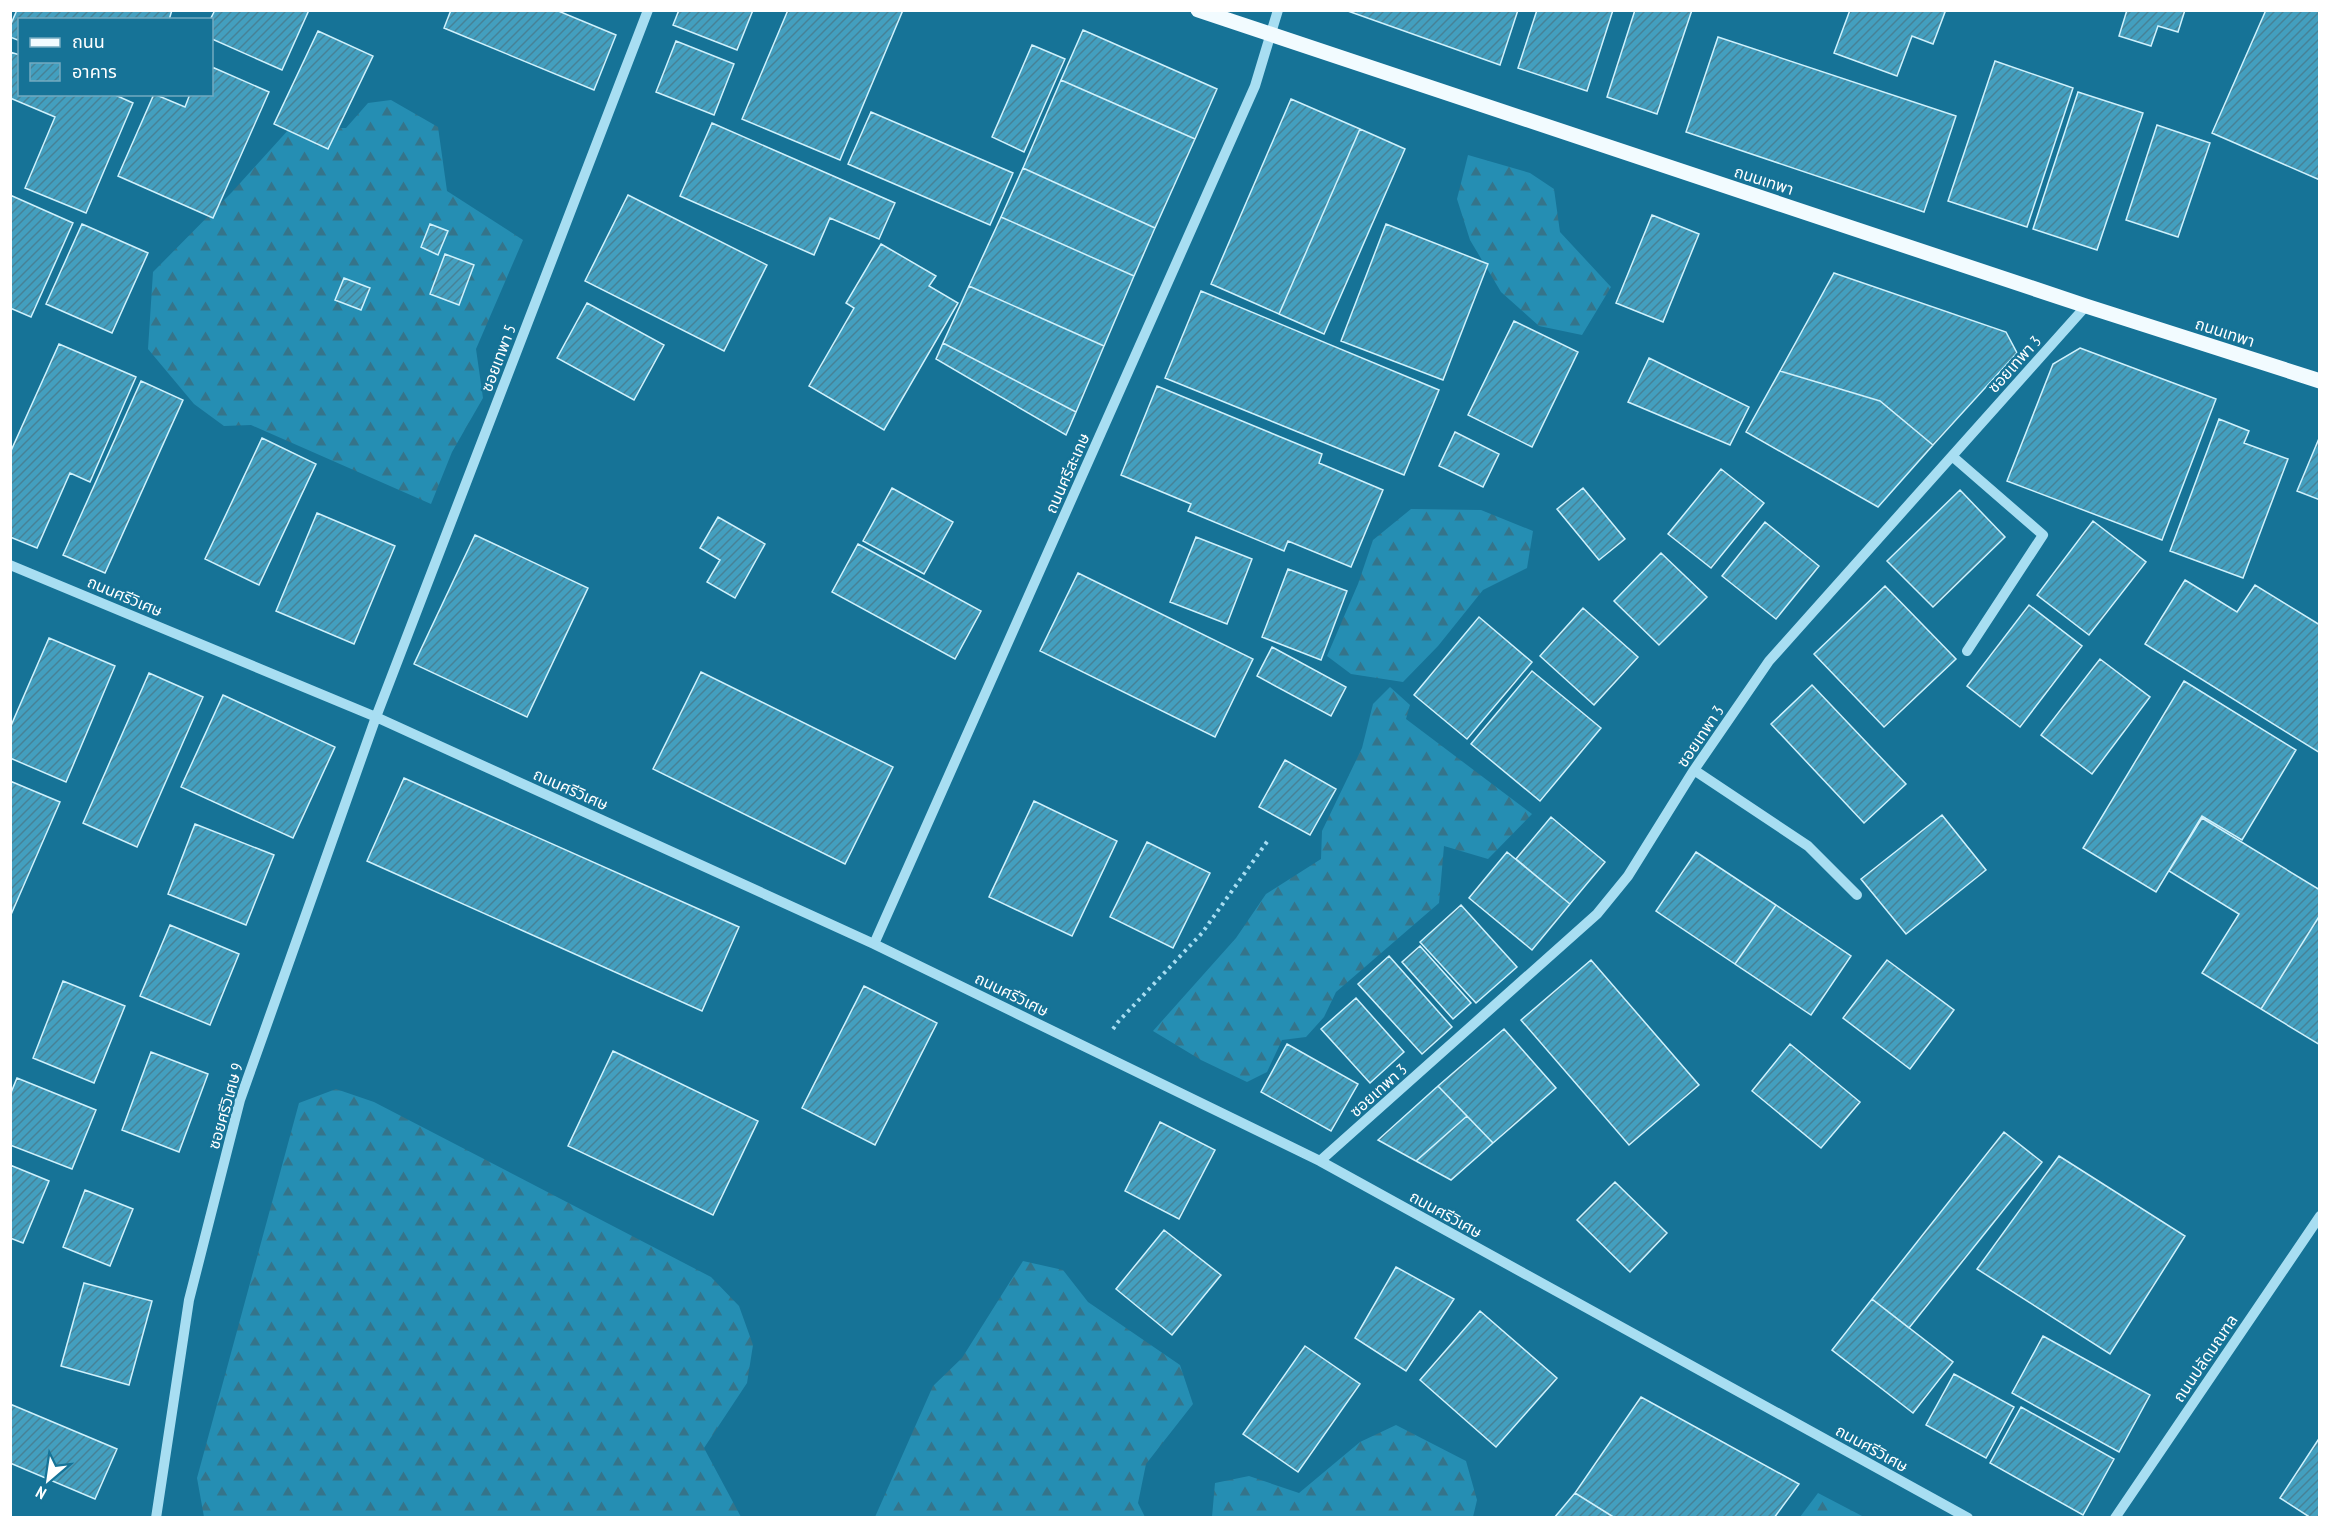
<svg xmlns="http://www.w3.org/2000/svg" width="2330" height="1528" font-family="'PT Sans Narrow','Noto Sans Thai',sans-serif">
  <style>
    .forest { fill: url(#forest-firs) }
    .building { fill: url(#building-hatch); stroke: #cff1fc; stroke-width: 1.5 }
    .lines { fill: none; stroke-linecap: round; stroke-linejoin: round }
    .path { stroke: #a8def2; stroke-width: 4; stroke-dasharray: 3 4.5; stroke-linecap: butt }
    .minor { stroke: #a8def2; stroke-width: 10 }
    .major { stroke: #f2fbff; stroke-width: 15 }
    .labels { text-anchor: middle; stroke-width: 5; stroke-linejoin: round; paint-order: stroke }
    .street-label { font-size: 16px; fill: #fff; stroke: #167397 }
  </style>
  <defs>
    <pattern id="forest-firs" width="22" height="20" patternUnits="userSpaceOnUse" patternTransform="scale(1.5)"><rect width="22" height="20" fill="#258eb3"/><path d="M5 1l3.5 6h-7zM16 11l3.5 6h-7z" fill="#35748a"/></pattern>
    <pattern id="building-hatch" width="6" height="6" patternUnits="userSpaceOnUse" patternTransform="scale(1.5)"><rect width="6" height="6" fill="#439fbf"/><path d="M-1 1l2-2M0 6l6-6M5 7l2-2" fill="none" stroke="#468297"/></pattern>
  </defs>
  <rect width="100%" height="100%" fill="#167397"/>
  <path class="forest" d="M 391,100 L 438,127 L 447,191 L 523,240 L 476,349 L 483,398 L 452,452 L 431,504 L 251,425 L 224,426 L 194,404 L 148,349 L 153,272 L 232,192 L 290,128 L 346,128 L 368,103 Z
    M 1468,155 L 1530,173 L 1554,189 L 1560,232 L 1611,287 L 1582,335 L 1539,326 L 1501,292 L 1470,240 L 1457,199 Z
    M 1411,509 L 1481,510 L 1533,531 L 1527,568 L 1483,590 L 1438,646 L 1403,682 L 1351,674 L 1327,656 L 1358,584 L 1373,540 Z
    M 1390,687 L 1410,705 L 1406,719 L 1532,814 L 1488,859 L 1444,846 L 1439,903 L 1336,992 L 1324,1017 L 1306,1037 L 1282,1040 L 1267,1072 L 1247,1082 L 1201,1060 L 1153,1031 L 1236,938 L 1266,894 L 1321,859 L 1322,831 L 1362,748 L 1373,704 Z
    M 336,1089 L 374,1102 L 711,1277 L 739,1306 L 753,1345 L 747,1383 L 704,1448 L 741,1517 L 204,1517 L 197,1478 L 299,1103 Z
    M 1023,1261 L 1063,1270 L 1088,1302 L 1180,1365 L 1193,1404 L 1146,1464 L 1138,1503 L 1145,1517 L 875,1517 L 933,1386 L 962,1358 Z
    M 1396,1425 L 1466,1461 L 1477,1500 L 1473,1517 L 1212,1517 L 1215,1483 L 1249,1476 L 1299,1493 L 1360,1442 Z
    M 1818,1493 L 1864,1517 L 1800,1517 Z"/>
  <path class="building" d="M 17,10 L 172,10 L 169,20 L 20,20 L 20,41 L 10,37 L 10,26 Z
    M 215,10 L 309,10 L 282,70 L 212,39 L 210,20 Z
    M 451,10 L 556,10 L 616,35 L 594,90 L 444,28 Z
    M 679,10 L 753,10 L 737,50 L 673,25 Z
    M 788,10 L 903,10 L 840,160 L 742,119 Z
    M 1345,10 L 1518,10 L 1500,65 Z
    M 1537,10 L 1613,10 L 1587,91 L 1518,68 Z
    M 1635,10 L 1692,10 L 1657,114 L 1607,97 Z
    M 1850,10 L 1941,10 L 1945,12 L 1933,44 L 1912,36 L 1897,76 L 1834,53 Z
    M 2127,10 L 2185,10 L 2178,32 L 2158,26 L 2151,46 L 2119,36 Z
    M 2266,10 L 2317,10 L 2320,13 L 2320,180 L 2212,133 Z
    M 1083,30 L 1217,89 L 1195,139 L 1061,80 Z
    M 318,31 L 373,56 L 328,149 L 274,124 Z
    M 1718,37 L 1956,116 L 1924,212 L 1686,132 Z
    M 676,41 L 734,64 L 714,115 L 656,92 Z
    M 1032,45 L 1065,59 L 1024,152 L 992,137 Z
    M 10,52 L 20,55 L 20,94 L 113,94 L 133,103 L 86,213 L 25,188 L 55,117 L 10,98 Z
    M 1995,61 L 2073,88 L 2027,227 L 1948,201 Z
    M 212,67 L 269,92 L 213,218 L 118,176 L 154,94 L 185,107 L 190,94 L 212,94 Z
    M 1061,80 L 1195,139 L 1155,228 L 1023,168 Z
    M 2078,92 L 2143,113 L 2097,250 L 2033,229 Z
    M 1291,99 L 1360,129 L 1279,314 L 1211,284 Z
    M 871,112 L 1013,173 L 990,225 L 848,164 Z
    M 712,123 L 895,203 L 879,239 L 830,218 L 814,255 L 680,196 Z
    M 2157,125 L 2210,143 L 2178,237 L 2126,220 Z
    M 1360,129 L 1405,149 L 1324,334 L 1279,314 Z
    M 1023,168 L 1155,228 L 1134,276 L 1001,217 Z
    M 10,195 L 73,223 L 31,317 L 10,308 Z
    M 628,195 L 767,265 L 724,351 L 585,281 Z
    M 1652,215 L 1699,234 L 1663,322 L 1616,303 Z
    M 1001,217 L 1134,276 L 1104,346 L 969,286 Z
    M 82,224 L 148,253 L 112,333 L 46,304 Z
    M 430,224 L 448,231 L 438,255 L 421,247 Z
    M 1386,224 L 1488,264 L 1443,380 L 1341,341 Z
    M 881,244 L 936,276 L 929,286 L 958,303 L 884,430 L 809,386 L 854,308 L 846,303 Z
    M 445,254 L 474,265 L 459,305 L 430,294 Z
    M 1834,273 L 2006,332 L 2017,353 L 1933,445 L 1880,401 L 1780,371 Z
    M 344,278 L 370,288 L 361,310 L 335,300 Z
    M 969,286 L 1104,346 L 1076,412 L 943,343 Z
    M 1201,291 L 1439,390 L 1404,475 L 1165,378 Z
    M 587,303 L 664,345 L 634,400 L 557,358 Z
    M 1514,321 L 1578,352 L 1532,447 L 1468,415 Z
    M 943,343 L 1076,412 L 1066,435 L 936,359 Z
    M 59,344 L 136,377 L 90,482 L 70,473 L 37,548 L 10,537 L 10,453 Z
    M 2080,348 L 2216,399 L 2162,540 L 2007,481 L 2053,364 Z
    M 1649,358 L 1749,407 L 1730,445 L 1628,402 Z
    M 1780,371 L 1880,401 L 1933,445 L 1878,507 L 1746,432 Z
    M 141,381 L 183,400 L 105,573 L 63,555 Z
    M 1157,386 L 1322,454 L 1319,463 L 1383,490 L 1351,567 L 1288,541 L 1284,551 L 1188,511 L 1191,504 L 1121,475 Z
    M 2219,419 L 2249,431 L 2244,443 L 2288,459 L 2243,578 L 2170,551 Z
    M 1455,432 L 1499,454 L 1483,487 L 1439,466 Z
    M 2320,436 L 2320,500 L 2297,491 Z
    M 262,438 L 316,464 L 259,585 L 205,559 Z
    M 1721,469 L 1764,503 L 1711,568 L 1668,534 Z
    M 892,488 L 953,522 L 924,574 L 863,541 Z
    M 1583,488 L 1625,539 L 1599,560 L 1557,509 Z
    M 1960,490 L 2005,537 L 1933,607 L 1887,561 Z
    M 317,513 L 395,546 L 354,644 L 276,611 Z
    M 718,517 L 765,544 L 735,598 L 707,582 L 720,560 L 700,548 Z
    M 2093,521 L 2146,562 L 2089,635 L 2037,595 Z
    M 1765,522 L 1819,566 L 1776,619 L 1722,576 Z
    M 475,535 L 588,588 L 527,717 L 414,664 Z
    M 1196,537 L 1252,559 L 1227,624 L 1170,602 Z
    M 858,544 L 981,611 L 955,659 L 832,592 Z
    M 1661,553 L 1707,597 L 1659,645 L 1614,601 Z
    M 1288,569 L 1347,591 L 1321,660 L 1262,637 Z
    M 1078,573 L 1253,659 L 1215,737 L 1040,651 Z
    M 2185,580 L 2237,612 L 2255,585 L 2320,625 L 2320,753 L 2145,644 Z
    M 1885,586 L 1956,659 L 1884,727 L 1814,654 Z
    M 2029,605 L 2082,646 L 2020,727 L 1967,686 Z
    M 1583,608 L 1638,657 L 1594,705 L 1540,656 Z
    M 1479,617 L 1532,662 L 1467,739 L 1414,695 Z
    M 49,638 L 115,666 L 66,782 L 10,758 L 10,728 Z
    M 1272,647 L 1346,687 L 1331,716 L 1257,676 Z
    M 2100,659 L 2150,697 L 2092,774 L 2041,735 Z
    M 1532,671 L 1601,728 L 1540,801 L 1471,744 Z
    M 701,672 L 893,767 L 845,864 L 653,769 Z
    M 149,673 L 203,697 L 137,847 L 83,823 Z
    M 2184,681 L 2296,750 L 2242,840 L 2202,816 L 2156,892 L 2083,848 Z
    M 1812,685 L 1906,784 L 1864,823 L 1771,724 Z
    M 223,695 L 335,747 L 293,838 L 181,787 Z
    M 1285,760 L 1336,789 L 1310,835 L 1259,807 Z
    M 404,778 L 739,927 L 702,1011 L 367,861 Z
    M 10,781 L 60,802 L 10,917 Z
    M 1034,801 L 1117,841 L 1072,936 L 989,897 Z
    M 1942,815 L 1986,870 L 1906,934 L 1861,879 Z
    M 1551,817 L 1605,862 L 1570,904 L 1516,859 Z
    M 2202,818 L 2320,890 L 2320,915 L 2261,1009 L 2202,973 L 2239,914 L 2169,871 Z
    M 195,824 L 274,855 L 246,925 L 168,894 Z
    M 1147,842 L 1210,873 L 1173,948 L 1110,917 Z
    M 1507,852 L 1570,904 L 1532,950 L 1469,898 Z
    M 1696,852 L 1776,905 L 1735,964 L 1656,911 Z
    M 1461,905 L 1517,967 L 1476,1003 L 1420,942 Z
    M 1776,905 L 1851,956 L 1811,1015 L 1735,964 Z
    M 2320,915 L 2320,1045 L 2261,1009 Z
    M 170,925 L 239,954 L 210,1025 L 140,996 Z
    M 1420,946 L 1471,1003 L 1453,1019 L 1402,962 Z
    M 1389,956 L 1452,1027 L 1422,1054 L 1358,984 Z
    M 1591,960 L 1699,1085 L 1629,1145 L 1521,1020 Z
    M 1887,960 L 1954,1010 L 1910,1069 L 1843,1018 Z
    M 63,981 L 125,1006 L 94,1083 L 33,1058 Z
    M 864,986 L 937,1023 L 875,1145 L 802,1108 Z
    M 1356,998 L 1404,1052 L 1370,1083 L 1321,1029 Z
    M 1504,1029 L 1556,1088 L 1493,1143 L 1438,1086 Z
    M 1287,1044 L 1358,1084 L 1331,1131 L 1261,1092 Z
    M 1790,1044 L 1860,1102 L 1821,1148 L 1752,1091 Z
    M 613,1051 L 758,1121 L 713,1215 L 568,1146 Z
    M 151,1052 L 208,1074 L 179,1152 L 122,1130 Z
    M 17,1078 L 96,1110 L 72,1169 L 10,1145 L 10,1095 Z
    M 1438,1086 L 1467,1116 L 1416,1161 L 1378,1140 Z
    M 1467,1116 L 1493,1143 L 1451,1180 L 1416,1161 Z
    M 1160,1122 L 1215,1150 L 1179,1219 L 1125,1191 Z
    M 2004,1132 L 2042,1162 L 1909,1328 L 1872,1299 Z
    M 2059,1156 L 2185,1236 L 2110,1354 L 1977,1269 Z
    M 10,1165 L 49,1181 L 23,1243 L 10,1238 Z
    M 1615,1182 L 1667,1233 L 1630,1272 L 1577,1220 Z
    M 85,1190 L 133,1209 L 110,1266 L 63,1247 Z
    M 1164,1230 L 1221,1275 L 1172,1335 L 1116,1289 Z
    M 1396,1267 L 1454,1299 L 1406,1371 L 1355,1338 Z
    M 84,1283 L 152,1301 L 129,1385 L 61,1366 Z
    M 1872,1299 L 1953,1362 L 1913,1413 L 1832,1350 Z
    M 1480,1311 L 1557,1378 L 1496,1447 L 1420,1380 Z
    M 2043,1336 L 2150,1395 L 2119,1452 L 2012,1393 Z
    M 1305,1346 L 1360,1384 L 1298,1472 L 1243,1434 Z
    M 1954,1374 L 2014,1407 L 1986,1458 L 1926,1425 Z
    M 1641,1397 L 1799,1484 L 1774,1518 L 1615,1518 L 1575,1493 Z
    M 10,1404 L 117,1449 L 95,1499 L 10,1463 Z
    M 2021,1407 L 2114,1459 L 2083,1515 L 1990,1463 Z
    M 2320,1437 L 2320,1518 L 2311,1518 L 2280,1498 Z
    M 1575,1493 L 1615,1518 L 1554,1518 Z"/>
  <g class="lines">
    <path class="path" d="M 1113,1029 L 1118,1022 L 1202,933 L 1269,839"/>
    <path class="minor" d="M 1952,456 L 2043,535 L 1967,651
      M 10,565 L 376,717 L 874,944 L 1098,1053 L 1320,1161 L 1968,1518
      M 1694,770 L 1808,846 L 1857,895
      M 874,944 L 1255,86 L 1278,10
      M 1320,1161 L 1597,914 L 1628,876 L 1694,770 L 1769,661 L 2086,306
      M 156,1518 L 189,1300 L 240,1100 L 376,717 L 648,10
      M 2115,1518 L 2320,1216"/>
    <path class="major" d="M 1198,10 L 2086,306 L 2320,381"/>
  </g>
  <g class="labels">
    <g class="street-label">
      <text transform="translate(1764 180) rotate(18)" y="6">ถนนเทพา</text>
      <text transform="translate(2225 332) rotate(18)" y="6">ถนนเทพา</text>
      <text transform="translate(498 358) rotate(-69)" y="6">ซอยเทพา 5</text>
      <text transform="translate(2014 364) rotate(-48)" y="6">ซอยเทพา 3</text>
      <text transform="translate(1067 473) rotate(-66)" y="6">ถนนศรีสะเกษ</text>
      <text transform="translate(125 596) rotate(23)" y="6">ถนนศรีวิเศษ</text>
      <text transform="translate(1700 736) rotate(-56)" y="6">ซอยเทพา 3</text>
      <text transform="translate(571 789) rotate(24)" y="6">ถนนศรีวิเศษ</text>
      <text transform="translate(1012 994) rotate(26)" y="6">ถนนศรีวิเศษ</text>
      <text transform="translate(1378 1090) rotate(-42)" y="6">ซอยเทพา 3</text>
      <text transform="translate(225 1106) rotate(-74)" y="6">ซอยศรีวิเศษ 9</text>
      <text transform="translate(1446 1214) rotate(29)" y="6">ถนนศรีวิเศษ</text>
      <text transform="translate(2205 1358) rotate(-56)" y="6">ถนนปลัดมณฑล</text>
      <text transform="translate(1872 1448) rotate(29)" y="6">ถนนศรีวิเศษ</text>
    </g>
  </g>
  <rect width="2330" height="1528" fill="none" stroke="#ffffff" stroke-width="24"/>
  <rect x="18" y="18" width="195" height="78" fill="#167397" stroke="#73abc1" stroke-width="1.5"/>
  <rect x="30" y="38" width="30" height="9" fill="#f2fbff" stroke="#73abc1" stroke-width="1.5"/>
  <text x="72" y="48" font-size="18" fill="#ffffff">ถนน</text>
  <rect x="30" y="63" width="30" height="18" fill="url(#building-hatch)" stroke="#73abc1" stroke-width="1.5"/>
  <text x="72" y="78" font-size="18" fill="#ffffff">อาคาร</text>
  <g transform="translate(48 1480) rotate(209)" stroke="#167397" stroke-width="4.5" paint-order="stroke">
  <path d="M0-4.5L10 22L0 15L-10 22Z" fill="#ffffff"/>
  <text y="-9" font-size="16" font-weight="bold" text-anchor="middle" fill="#ffffff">N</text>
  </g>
</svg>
